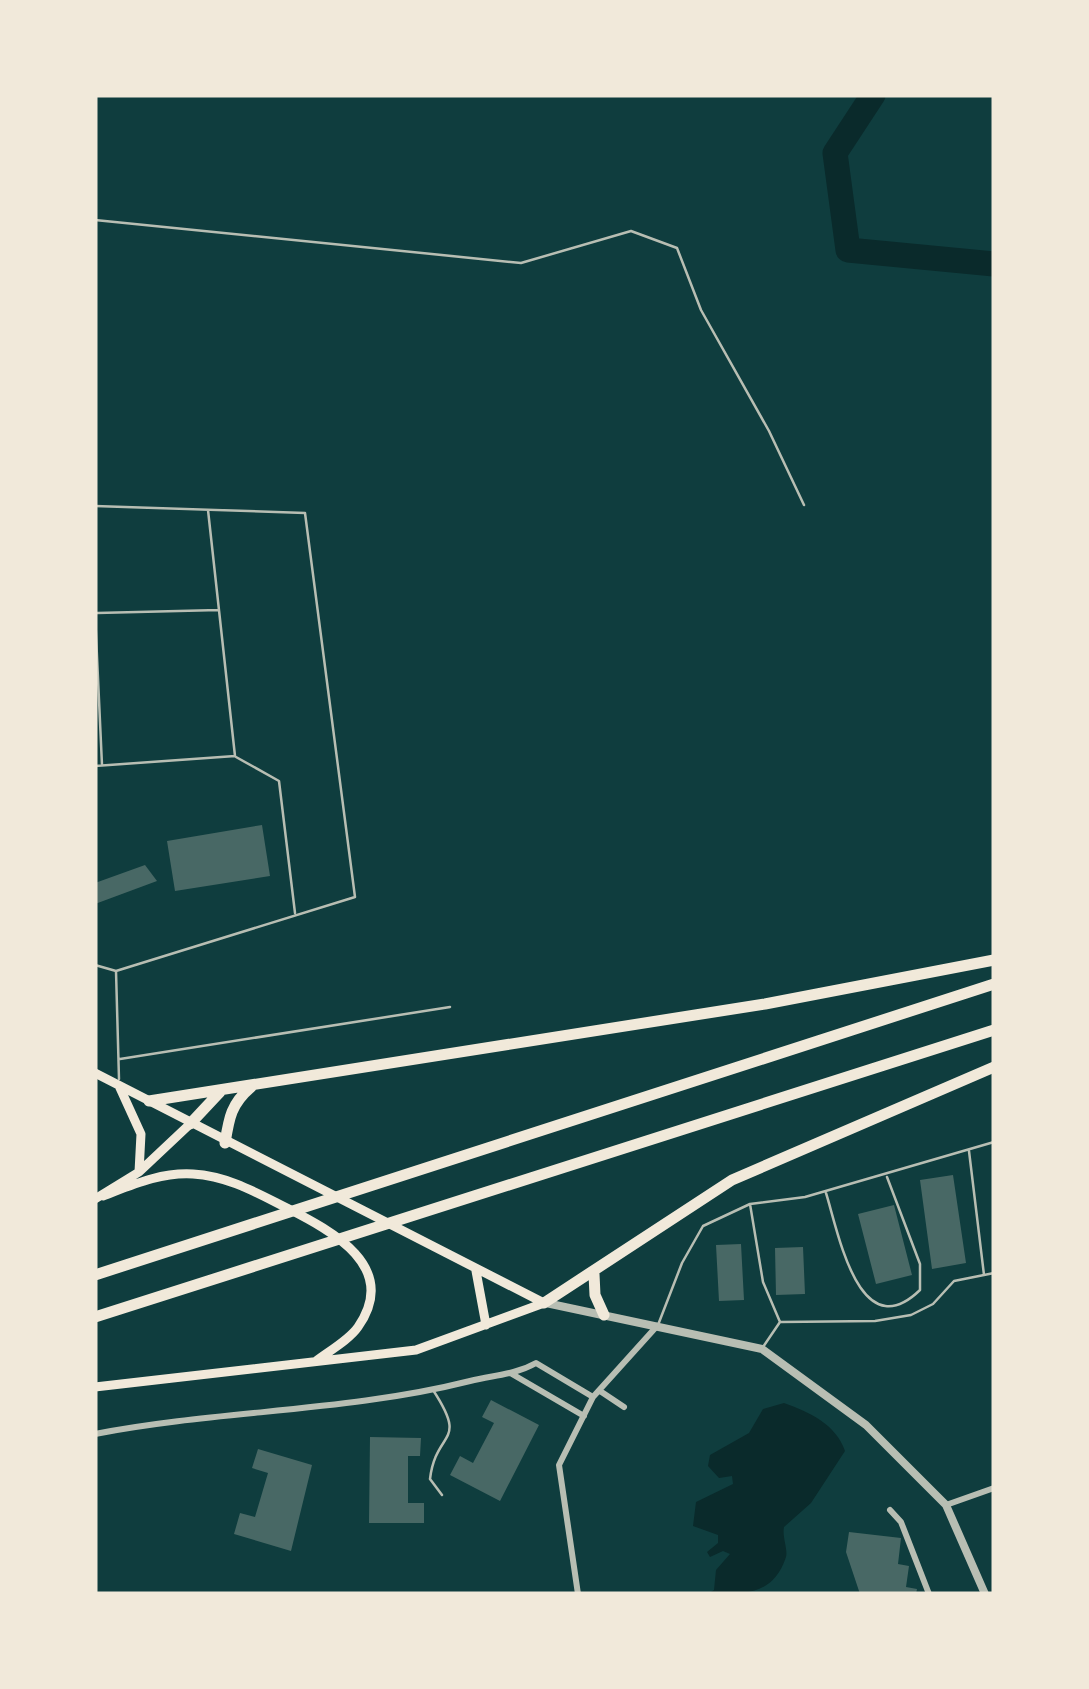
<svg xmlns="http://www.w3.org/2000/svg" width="1089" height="1689" font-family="'Public Sans',sans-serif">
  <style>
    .water { fill: #0a2a2b }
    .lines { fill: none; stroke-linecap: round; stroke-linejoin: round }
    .river { stroke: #0a2a2b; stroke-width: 25 }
    .building { fill: #486865 }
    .service { stroke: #b8beb3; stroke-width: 2.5 }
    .minor { stroke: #b8beb3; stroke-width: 6 }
    .tertiary { stroke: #b8beb3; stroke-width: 8 }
    .secondary { stroke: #f1e9da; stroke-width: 9 }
    .motorway { stroke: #f1e9da; stroke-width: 11 }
  </style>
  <rect width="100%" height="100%" fill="#0f3d3e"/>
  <path class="water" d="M 784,1403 C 809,1412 836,1424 845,1451 L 811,1503 L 784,1527 C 782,1537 788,1549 786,1557 C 773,1597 742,1594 708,1594 L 714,1590 L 716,1570 L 730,1554 L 723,1551 L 710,1557 L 707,1552 L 718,1543 L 718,1535 L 693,1526 L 696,1502 L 733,1484 L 732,1476 L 719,1478 L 708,1466 L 710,1455 L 749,1433 L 763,1409 Z"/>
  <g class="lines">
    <path class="river" d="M 873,95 L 835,153 L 848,250 L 994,264"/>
  </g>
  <path class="building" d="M 262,825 L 270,876 L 175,891 L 167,841 Z
    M 145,865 L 157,881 L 95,904 L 95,883 Z
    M 953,1175 L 966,1263 L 932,1269 L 920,1180 Z
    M 894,1205 L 912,1275 L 876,1284 L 858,1214 Z
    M 741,1244 L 744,1300 L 719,1301 L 716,1245 Z
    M 803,1247 L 805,1294 L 776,1295 L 775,1248 Z
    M 491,1400 L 539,1425 L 500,1501 L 450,1475 L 460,1456 L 473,1463 L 494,1423 L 482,1417 Z
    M 370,1437 L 421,1438 L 420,1456 L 408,1456 L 408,1503 L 424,1503 L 424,1523 L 369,1523 Z
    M 258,1449 L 312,1465 L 291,1551 L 234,1534 L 240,1513 L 255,1517 L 268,1473 L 252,1468 Z
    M 849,1532 L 901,1538 L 898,1564 L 909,1566 L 906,1587 L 917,1589 L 916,1594 L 860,1594 L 846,1552 Z"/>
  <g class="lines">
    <path class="service" d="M 95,220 L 521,263 L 631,231 L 677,248 L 701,310 L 769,431 L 804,505
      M 95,506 L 305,513 L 355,897 L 116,971 L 119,1079
      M 95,613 L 102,765
      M 97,613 L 219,610
      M 236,757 L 279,781 L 295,913
      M 95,766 L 235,756 L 208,510
      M 95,965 L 116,971
      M 120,1059 L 450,1007
      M 969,1151 L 984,1275 L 994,1273
      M 826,1193 C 838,1231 859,1349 920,1290 L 920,1264 L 887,1177
      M 781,1322 L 875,1321 L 911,1315 L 933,1304 L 954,1281 L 984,1275
      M 658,1325 L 682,1263 L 703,1226 L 750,1204
      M 763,1347 L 780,1322 L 763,1282 L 750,1204 L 805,1197 L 994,1142
      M 433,1390 C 469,1445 436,1429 430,1479 L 442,1495"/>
    <path class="minor" d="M 512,1374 L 584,1416
      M 600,1391 L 624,1407
      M 95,1434 C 219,1410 347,1412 470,1381 C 493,1375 515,1375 536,1363 L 593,1397
      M 946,1505 L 994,1488
      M 890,1510 L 901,1522 L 929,1594
      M 578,1594 L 559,1465 L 593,1397 L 657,1326"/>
    <path class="tertiary" d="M 546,1303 L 762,1349 L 866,1425 L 946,1505 L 985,1594"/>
    <path class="secondary" d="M 95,1073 L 544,1303
      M 120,1088 L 141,1134 L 139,1172
      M 103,1196 C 132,1185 161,1172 193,1174 C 228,1176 257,1193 287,1208 C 332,1231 400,1267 358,1327 C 349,1340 329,1351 316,1361
      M 95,1199 L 139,1172 L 190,1124
      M 476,1271 L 486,1325
      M 95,1387 L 416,1350 L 544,1303"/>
    <path class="motorway" d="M 149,1101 L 765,1004 L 994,960
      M 190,1124 L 220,1092
      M 225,1143 C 229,1118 231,1104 251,1087
      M 594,1274 L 595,1295 L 604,1315
      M 95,1275 L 994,984
      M 544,1303 L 732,1180 L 994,1067
      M 95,1317 L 994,1030"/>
  </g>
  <rect width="1089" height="1689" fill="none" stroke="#f1e9da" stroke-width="195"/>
</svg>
